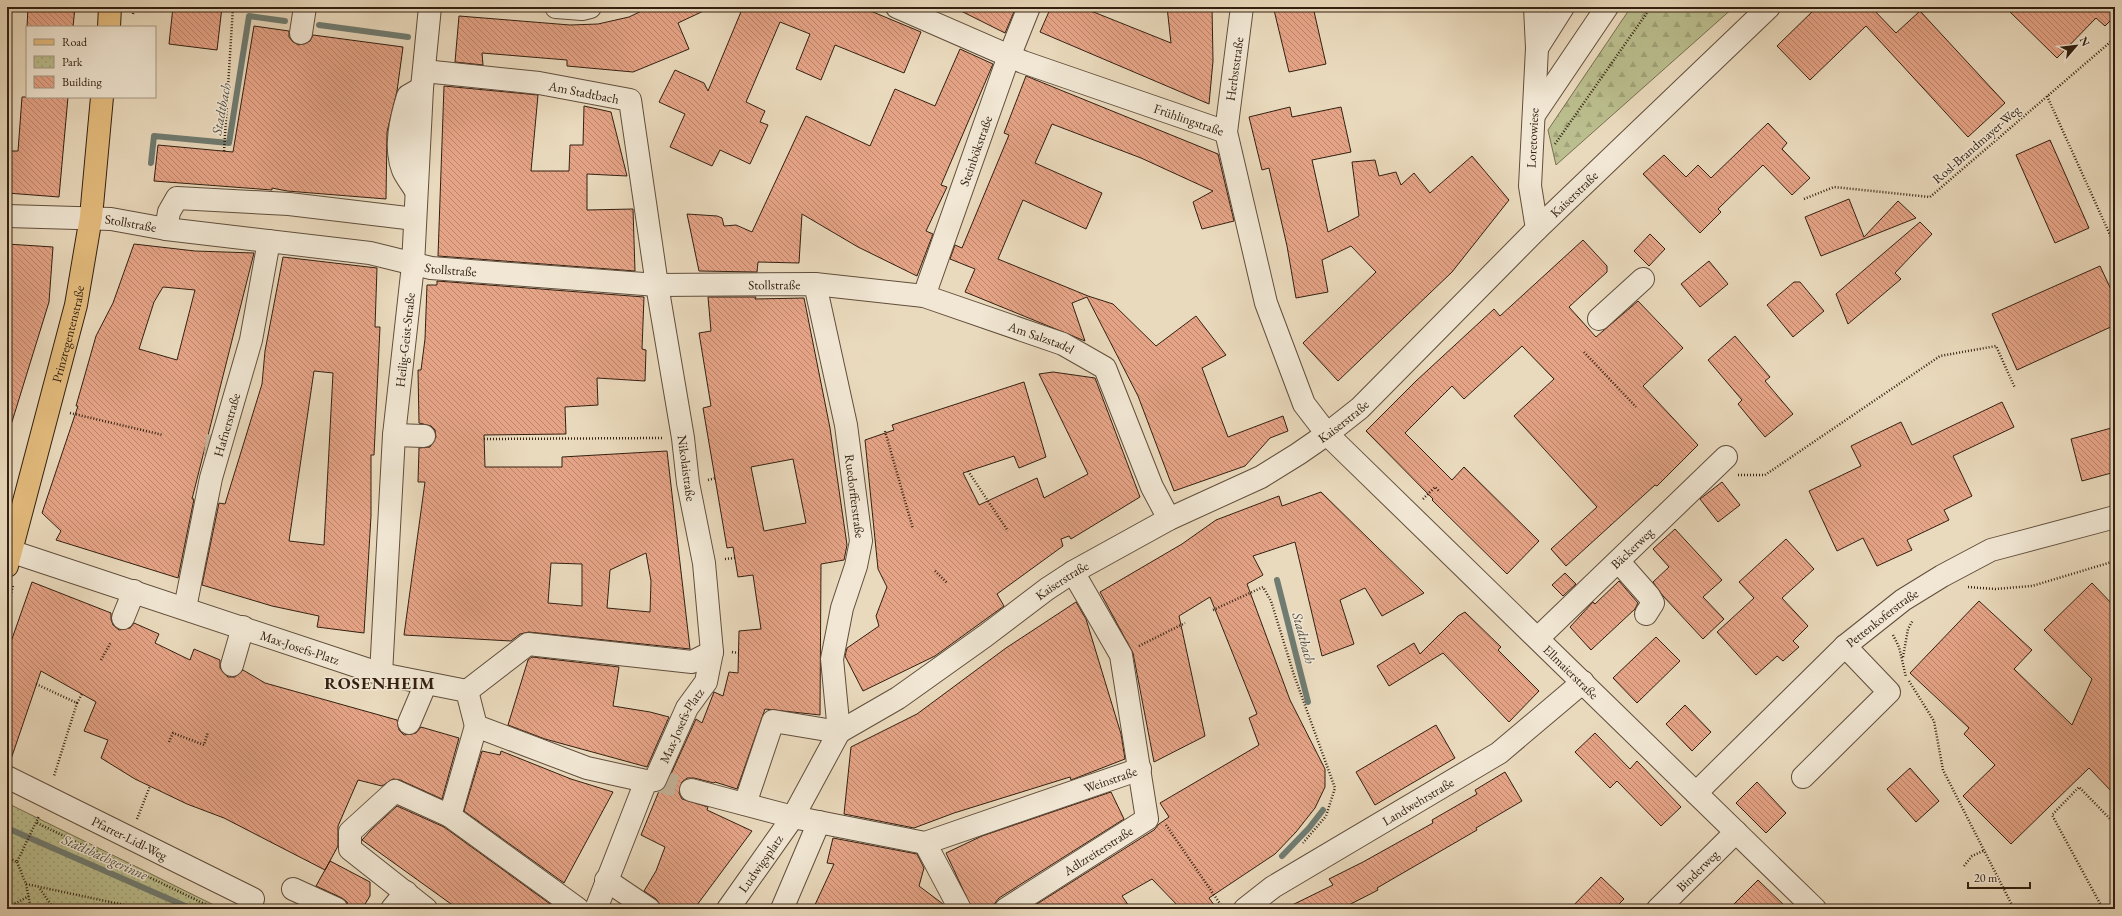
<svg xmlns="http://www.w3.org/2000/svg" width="2122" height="916" font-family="'EB Garamond',serif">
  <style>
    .forest { fill: url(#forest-firs); stroke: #776f50 }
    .park { fill: url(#park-dots); stroke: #776f50 }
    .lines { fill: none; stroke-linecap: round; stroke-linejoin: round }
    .stream { stroke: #707c72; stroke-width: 6 }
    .building { fill: url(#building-back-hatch); stroke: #332011; fill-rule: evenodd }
    .minor-tunnel { stroke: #c5b59b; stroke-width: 22; stroke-dasharray: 22 11; stroke-linecap: butt }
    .minor-casing { stroke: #614e3c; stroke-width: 24 }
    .major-casing { stroke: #332011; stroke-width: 24 }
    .path { stroke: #332011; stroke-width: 2.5; stroke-dasharray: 1 2; stroke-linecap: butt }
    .minor { stroke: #f1e7d4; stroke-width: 22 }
    .major { stroke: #e5bd7e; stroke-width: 22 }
    .labels { text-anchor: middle; stroke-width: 3; stroke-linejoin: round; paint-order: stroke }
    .street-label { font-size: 13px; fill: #332011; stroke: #f1e7d4 }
    .water-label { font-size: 14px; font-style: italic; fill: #514e42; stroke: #f1e7d4 }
    .district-label { font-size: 17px; font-weight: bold; letter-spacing: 1px; fill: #332011; stroke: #f1e7d4 }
  </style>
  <defs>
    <pattern id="forest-firs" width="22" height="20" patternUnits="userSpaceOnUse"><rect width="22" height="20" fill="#bbbe8e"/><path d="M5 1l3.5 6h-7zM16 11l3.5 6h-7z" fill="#a1a379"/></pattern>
    <pattern id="park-dots" width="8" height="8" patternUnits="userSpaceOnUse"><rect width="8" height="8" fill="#bbbe8e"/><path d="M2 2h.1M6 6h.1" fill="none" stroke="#a1a379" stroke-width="1.8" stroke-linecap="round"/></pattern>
    <pattern id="building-back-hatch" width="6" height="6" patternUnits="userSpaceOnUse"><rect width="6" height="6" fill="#e6a487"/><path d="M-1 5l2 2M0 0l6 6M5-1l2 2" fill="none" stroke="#bb856d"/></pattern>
  </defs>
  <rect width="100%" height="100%" fill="#eadabd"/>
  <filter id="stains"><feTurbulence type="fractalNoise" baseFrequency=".005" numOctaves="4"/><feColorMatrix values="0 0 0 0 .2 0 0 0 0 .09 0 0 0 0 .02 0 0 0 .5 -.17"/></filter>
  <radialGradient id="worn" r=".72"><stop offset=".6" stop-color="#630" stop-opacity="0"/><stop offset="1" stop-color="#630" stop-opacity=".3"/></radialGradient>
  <path class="forest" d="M 1631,7 L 1734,7 L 1556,165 L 1548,130 Z"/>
  <path class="park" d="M 7,803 L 222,909 L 7,909 Z"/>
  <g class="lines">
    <path class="stream" d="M 319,25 L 408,37
      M 151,163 L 154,136 L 229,143 L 249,16 L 285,21
      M 1277,580 L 1308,702
      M 7,828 L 192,909
      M 1282,856 L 1309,828 L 1323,810"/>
  </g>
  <path class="building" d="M 28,7 L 75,7 L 73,27 L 27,27 Z
    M 173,7 L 222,7 L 217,50 L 169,44 Z
    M 650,7 L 712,7 L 678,23 L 689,49 L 633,72 L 567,66 L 567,60 L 482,53 L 483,65 L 455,62 L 459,16 L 570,25 L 598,24 L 629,17 Z
    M 743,7 L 861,7 L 921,32 L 904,73 L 835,45 L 821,80 L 796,69 L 810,34 L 780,22 L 746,102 L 765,111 L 760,122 L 768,125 L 750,164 L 720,150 L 712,166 L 670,147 L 685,114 L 659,102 L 675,70 L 704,83 L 708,91 Z
    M 953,7 L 1016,7 L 1005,33 Z
    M 1051,7 L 1081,7 L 1171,43 L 1167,7 L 1212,7 L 1213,61 L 1209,104 L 1040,32 Z
    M 1289,7 L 1313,7 L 1326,64 L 1289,72 L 1274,10 Z
    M 1817,7 L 1871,7 L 1896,33 L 1920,11 L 2005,103 L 1968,137 L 1866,26 L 1810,80 L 1777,46 Z
    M 2005,7 L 2115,7 L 2115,16 L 2105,26 L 2096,18 L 2057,58 Z
    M 254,26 L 289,31 L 289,37 L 293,42 L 299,45 L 310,41 L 313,35 L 403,47 L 397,91 L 387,132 L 386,199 L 287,191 L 272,188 L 272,190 L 154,181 L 158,145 L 233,152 Z
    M 960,49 L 993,64 L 941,185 L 947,187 L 926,231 L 933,234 L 917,276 L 858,247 L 802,214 L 799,263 L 758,262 L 757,272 L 699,271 L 687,214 L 717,216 L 722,218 L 724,226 L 736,225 L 752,232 L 806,116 L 870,146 L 895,89 L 935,106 Z
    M 1026,76 L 1218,154 L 1234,221 L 1202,229 L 1193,202 L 1213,191 L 1141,158 L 1052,124 L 1035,163 L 1102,193 L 1086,229 L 1023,200 L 998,259 L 1088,296 L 1113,304 L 1156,346 L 1196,316 L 1226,355 L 1202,368 L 1228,437 L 1283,416 L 1288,431 L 1270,438 L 1245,466 L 1174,491 L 1138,396 L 1087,297 L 1072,303 L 1085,341 L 965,292 L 975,269 L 950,259 L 955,245 L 962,248 L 1009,135 L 1004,133 Z
    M 444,86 L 538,95 L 531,171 L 569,171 L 570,145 L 583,145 L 584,106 L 611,112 L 627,176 L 587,174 L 587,210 L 633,209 L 635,271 L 438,256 Z
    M 22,97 L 68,97 L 59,197 L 7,193 L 7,151 L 18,151 Z
    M 1290,107 L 1292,117 L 1341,107 L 1351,152 L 1312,160 L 1328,232 L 1359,216 L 1352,162 L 1375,160 L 1379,176 L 1396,172 L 1401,185 L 1414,173 L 1430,193 L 1472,156 L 1509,200 L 1452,272 L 1338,381 L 1303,343 L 1376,272 L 1351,246 L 1322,260 L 1328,292 L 1296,298 L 1287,246 L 1269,168 L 1262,170 L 1249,117 Z
    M 1768,123 L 1787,143 L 1782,149 L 1810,178 L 1792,195 L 1763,165 L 1718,209 L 1721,212 L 1700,233 L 1643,174 L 1664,155 L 1686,177 L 1698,165 L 1711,178 Z
    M 2050,140 L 2089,228 L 2055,243 L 2016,155 Z
    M 1849,199 L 1864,237 L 1898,201 L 1916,218 L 1821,256 L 1805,217 Z
    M 1920,222 L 1932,234 L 1895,273 L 1901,279 L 1848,324 L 1836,294 Z
    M 1650,234 L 1665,249 L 1649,266 L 1634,251 Z
    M 1583,240 L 1607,266 L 1607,272 L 1569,307 L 1596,337 L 1638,301 L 1683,348 L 1643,386 L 1698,445 L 1657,486 L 1655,485 L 1566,566 L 1551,549 L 1597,507 L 1514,416 L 1554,379 L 1522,346 L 1464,399 L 1452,386 L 1405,433 L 1452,480 L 1464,467 L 1539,541 L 1507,574 L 1432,500 L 1433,499 L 1366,431 L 1416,381 L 1494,309 L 1500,316 Z
    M 7,244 L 53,247 L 49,302 L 11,425 L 7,425 Z
    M 134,244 L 195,251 L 254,253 L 192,499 L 194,499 L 178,578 L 56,540 L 61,531 L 42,513 L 78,406 L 76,406 L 96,336 L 113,303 ZM 163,287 L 195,290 L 177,360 L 139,349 L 154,302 Z
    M 283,257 L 377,268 L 375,327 L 380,327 L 374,455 L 371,455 L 371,516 L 364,633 L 317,627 L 319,616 L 272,606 L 202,585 L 219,503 L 225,504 L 262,384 L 265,351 ZM 314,371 L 333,373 L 324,545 L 289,541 Z
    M 1709,261 L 1728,284 L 1700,307 L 1681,284 Z
    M 2100,266 L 2115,298 L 2115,325 L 2017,370 L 1992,314 Z
    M 437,281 L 644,297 L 642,349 L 646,350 L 645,381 L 597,378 L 598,405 L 565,407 L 566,434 L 484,435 L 485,467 L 562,467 L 562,457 L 667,451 L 690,649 L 529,632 L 520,634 L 511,641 L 404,635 L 425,482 L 418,482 L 419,448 L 430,447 L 436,437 L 435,430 L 431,426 L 419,423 L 418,370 L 421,370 L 425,339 L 427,285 L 437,285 ZM 646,553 L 651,581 L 650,612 L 607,608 L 610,570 ZM 551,563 L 582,564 L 582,606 L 548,603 Z
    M 1794,282 L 1800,282 L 1824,311 L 1793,337 L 1767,305 Z
    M 708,297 L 756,297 L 755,299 L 804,298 L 830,428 L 847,545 L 844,560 L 821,564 L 820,715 L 765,709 L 737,789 L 715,782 L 714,783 L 694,778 L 687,778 L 682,782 L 679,793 L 682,799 L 708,807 L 707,810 L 752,831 L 694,909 L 663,909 L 656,899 L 644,891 L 656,871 L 665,847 L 641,835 L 659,791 L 666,785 L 696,719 L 702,723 L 714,692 L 723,696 L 729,672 L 738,673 L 739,631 L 761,629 L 753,575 L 738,577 L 733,547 L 727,548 L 703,408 L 711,406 L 699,333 L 711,331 ZM 793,459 L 806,523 L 764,531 L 751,467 Z
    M 1735,336 L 1770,377 L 1765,381 L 1793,414 L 1765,437 L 1738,404 L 1742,400 L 1708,360 Z
    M 1053,372 L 1095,378 L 1140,497 L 1071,539 L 1069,536 L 1061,539 L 1063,546 L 997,594 L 1004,606 L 935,656 L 863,691 L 845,656 L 847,648 L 879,626 L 876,616 L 887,587 L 878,569 L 865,440 L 894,430 L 892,425 L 1024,382 L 1046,457 L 1019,468 L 1014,456 L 963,473 L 979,505 L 1037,478 L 1044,498 L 1088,474 L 1039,374 Z
    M 2002,402 L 2014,427 L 1953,456 L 1972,496 L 1944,510 L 1949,520 L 1907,540 L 1912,550 L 1877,566 L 1863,538 L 1837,551 L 1809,491 L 1861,466 L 1851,446 L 1901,422 L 1912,445 Z
    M 2115,427 L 2115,472 L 2082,481 L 2071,439 Z
    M 1722,482 L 1740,505 L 1718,522 L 1700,499 Z
    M 1321,492 L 1424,593 L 1382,616 L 1365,588 L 1340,600 L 1354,644 L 1322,656 L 1295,542 L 1253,556 L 1263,575 L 1247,584 L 1290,700 L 1325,769 L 1325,787 L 1315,808 L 1296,832 L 1275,854 L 1209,898 L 1217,909 L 1181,909 L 1152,879 L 1122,896 L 1131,909 L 1029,909 L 1154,830 L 1159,824 L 1169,817 L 1160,803 L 1259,745 L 1249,718 L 1257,714 L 1210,597 L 1179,616 L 1205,736 L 1154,762 L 1133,653 L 1100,592 L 1182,544 L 1216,520 L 1279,496 L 1282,506 Z
    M 1675,529 L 1722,580 L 1703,597 L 1724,619 L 1703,639 L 1663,596 L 1653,582 L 1669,567 L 1653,549 Z
    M 1786,539 L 1814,569 L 1782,598 L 1808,626 L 1793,641 L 1799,647 L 1783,661 L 1777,656 L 1756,675 L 1717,632 L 1754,598 L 1739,582 Z
    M 1565,573 L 1576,584 L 1563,596 L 1552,585 Z
    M 1619,581 L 1638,603 L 1635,609 L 1591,650 L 1570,627 L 1593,602 L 1595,604 Z
    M 32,582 L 111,613 L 111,619 L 113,625 L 119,630 L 130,628 L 134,623 L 159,634 L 155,643 L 190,660 L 194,649 L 220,660 L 220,668 L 228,677 L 235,677 L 243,670 L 265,683 L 397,720 L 399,730 L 404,735 L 416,733 L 421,727 L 459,738 L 442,799 L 400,780 L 393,779 L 382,786 L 358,780 L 338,826 L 338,846 L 325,870 L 224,818 L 187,804 L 135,779 L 101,758 L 108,740 L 84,731 L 96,702 L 41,671 L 10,762 L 7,761 L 7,653 Z
    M 2092,583 L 2115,607 L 2115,795 L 2089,768 L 2011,844 L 1963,796 L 1995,765 L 1964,734 L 1969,728 L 1910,673 L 1979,601 L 2032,650 L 2014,669 L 2072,725 L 2092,679 L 2044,630 Z
    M 1076,602 L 1086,619 L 1121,734 L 1125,759 L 1071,780 L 1070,777 L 954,813 L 914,828 L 844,814 L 851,747 L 917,714 L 1006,648 Z
    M 1465,612 L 1501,647 L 1498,650 L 1539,691 L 1509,722 L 1443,653 L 1389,686 L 1377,666 L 1414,643 L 1420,654 L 1458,616 Z
    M 1656,637 L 1680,661 L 1637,703 L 1613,678 Z
    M 532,657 L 619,667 L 613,706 L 650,712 L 669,717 L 647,767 L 545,739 L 508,725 L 528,660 Z
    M 1685,705 L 1711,732 L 1692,751 L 1666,724 Z
    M 1436,725 L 1455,758 L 1375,805 L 1356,772 Z
    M 1595,733 L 1630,769 L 1637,761 L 1681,807 L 1661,826 L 1617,781 L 1610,788 L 1575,752 Z
    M 482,751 L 500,755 L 501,751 L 571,779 L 613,792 L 564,883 L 464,811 Z
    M 1910,768 L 1939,801 L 1916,822 L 1887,789 Z
    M 1505,772 L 1522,801 L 1476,828 L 1477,830 L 1377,888 L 1378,890 L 1341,909 L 1284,909 L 1333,885 L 1329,879 L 1363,862 L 1433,823 L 1432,820 L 1477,794 L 1475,790 Z
    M 1757,782 L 1786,813 L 1766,833 L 1736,803 Z
    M 1111,792 L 1124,819 L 999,898 L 995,903 L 994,909 L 972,909 L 946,853 L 982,836 Z
    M 397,806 L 444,827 L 557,909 L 458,909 L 362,840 L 371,830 Z
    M 833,838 L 917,854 L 924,868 L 919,886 L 943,904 L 946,909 L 813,909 L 834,864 L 827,863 Z
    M 330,861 L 370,882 L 370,896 L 362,909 L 349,909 L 347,902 L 342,898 L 316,886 Z
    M 1601,877 L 1624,899 L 1614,909 L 1570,909 Z
    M 1758,880 L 1788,909 L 1729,909 Z"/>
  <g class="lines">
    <path class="minor-tunnel" d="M 205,445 L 220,447
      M 655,780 L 691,790"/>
    <defs>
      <g id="minor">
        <path d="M 556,7 L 582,9 L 590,7"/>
        <path id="s1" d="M 897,7 L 1023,62 L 1226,132"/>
        <path id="s2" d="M 1242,7 L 1226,132 L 1266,303 L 1304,404 L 1327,434 L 1815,909"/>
        <path d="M 1535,7 L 1537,48 L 1530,186 L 1537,229"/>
        <path d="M 301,33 L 305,7"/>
        <path d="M 1537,48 L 1563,7"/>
        <path d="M 1534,115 L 1607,7"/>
        <path d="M 416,191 C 412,184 406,177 403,170 C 394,147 401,119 408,96 L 422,88"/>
        <path id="s3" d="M 7,216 L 111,219 L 166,229 L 370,253 L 431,268 L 657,285 L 815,284 L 924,296 L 1063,344 L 1105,368 L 1152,487 L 1169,519"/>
        <path d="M 166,229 L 169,212 L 177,198 L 289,204 L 415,219"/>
        <path id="s4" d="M 815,284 L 846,425 L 861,541 L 856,566 L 842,608 L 832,659 L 839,732"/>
        <path id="s5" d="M 924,296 L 1005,67 L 1029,7"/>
        <path d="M 1599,319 L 1643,279"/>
        <path d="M 394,435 L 424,436"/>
        <path id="s6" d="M 19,554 L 381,674 L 467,691 L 476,726 L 587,768 L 646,781 L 655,780 L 687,708 L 706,682 L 712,652 L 704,563 L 688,483 L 683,438 L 657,285 L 630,100 L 539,83 L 424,71"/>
        <path d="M 1619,562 L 1649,596 L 1653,603 L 1646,614"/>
        <path id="s7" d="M 185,608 L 211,478 L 251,340 L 269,241"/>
        <path d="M 123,618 L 134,591"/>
        <path id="s8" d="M 1538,638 L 1726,457"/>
        <path d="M 232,665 L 243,627"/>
        <path id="s9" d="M 381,674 L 394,435 L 413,265 L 422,88 L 430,7"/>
        <path d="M 467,691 L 528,644 L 692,662 L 712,652"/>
        <path d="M 409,723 L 426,683"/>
        <path d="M 476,726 L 450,816 L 578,909"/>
        <path id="s10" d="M 839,732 L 898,698 L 985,636 L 1047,589 L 1073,572 L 1169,519 L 1261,477 L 1298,454 L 1327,434 L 1360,408 L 1537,229 L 1769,7"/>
        <path id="s11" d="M 7,777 L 253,899"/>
        <path d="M 1803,777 L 1889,692 L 1845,646"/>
        <path id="s12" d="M 691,790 L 793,817 L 925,843 L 1140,769"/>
        <path id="s13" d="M 1696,793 L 1845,646 L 1903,600 L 1942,576 L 1991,550 L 2115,517"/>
        <path d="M 745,804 L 773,721 L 839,732"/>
        <path d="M 925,843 L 960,909"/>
        <path d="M 606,880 L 649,909"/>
        <path d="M 293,889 L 337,909"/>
        <path d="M 392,909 L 406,892"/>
        <path d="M 426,909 L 350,849 L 350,832 L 395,791 L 450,816"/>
        <path d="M 596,909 L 646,781"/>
        <path id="s14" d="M 728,909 L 793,817 L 839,732"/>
        <path d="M 782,909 L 819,822"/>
        <path id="s15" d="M 1006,909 L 1147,819 L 1121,655 L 1073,572"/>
        <path id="s16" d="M 1245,909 L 1273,887 L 1499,753 L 1583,682"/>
        <path id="s17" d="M 1658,909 L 1736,832"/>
      </g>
      <g id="major">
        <path d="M 109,27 L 110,7"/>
        <path id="s18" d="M 7,566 L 76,305 L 91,217 L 102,97"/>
      </g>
    </defs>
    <use href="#minor" class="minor-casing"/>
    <use href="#major" class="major-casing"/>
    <path class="path" d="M 133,14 L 134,7
      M 2047,96 L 2111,237 L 2115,240
      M 1555,144 L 1651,7
      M 224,151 L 233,7
      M 1804,199 L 1834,187 L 1930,197 L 2115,38
      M 1584,352 L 1636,407
      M 70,413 L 163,435
      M 885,431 L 913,529
      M 484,439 L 662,438
      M 968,471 L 1008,531
      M 1738,475 L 1765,475 L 1940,356 L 1996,346 L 2015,388
      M 708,480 L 716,478
      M 1423,499 L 1435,487 L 1440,492
      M 725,559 L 735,558
      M 935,571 L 947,583
      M 1968,587 L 1995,589 L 2032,586 L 2115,561
      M 7,607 L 13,586
      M 1213,610 L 1263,587 L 1271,601 L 1294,675 L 1335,788 L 1326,816 L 1303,843
      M 1893,635 L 1899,647 L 1906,677
      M 1139,646 L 1185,623
      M 732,652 L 739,653
      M 1903,657 L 1908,629 L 1913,620
      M 101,660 L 111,642
      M 1909,681 L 1934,721 L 1943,770 L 2014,909
      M 36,684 L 77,703 L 54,776
      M 77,703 L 82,694
      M 169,742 L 173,733 L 204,745 L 208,732
      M 137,819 L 150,786
      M 37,823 L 215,909
      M 1166,825 L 1223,908
      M 7,857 L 17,862 L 39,816
      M 17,862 L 26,884 L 31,909
      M 1964,866 L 1972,856 L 1985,850
      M 26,884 L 143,909
      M 40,889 L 54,909
      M 7,908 L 29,896
      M 2103,909 L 2052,815 L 2079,787 L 2115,824
      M 2107,909 L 2115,900"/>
    <use href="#minor" class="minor"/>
    <use href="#major" class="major"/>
  </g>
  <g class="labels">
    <g class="street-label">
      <text transform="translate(1234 69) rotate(-82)" y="5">Herbststraße</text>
      <text transform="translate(584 92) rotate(11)" y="5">Am Stadtbach</text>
      <text dy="5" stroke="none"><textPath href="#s1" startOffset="313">Frühlingstraße</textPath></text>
      <text transform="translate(1532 138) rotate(-87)" y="5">Loretowiese</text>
      <text transform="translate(1976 144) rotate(-41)" y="5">Rosl-Brandmayer-Weg</text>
      <text dy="5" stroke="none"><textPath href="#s5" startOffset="154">Steinbökstraße</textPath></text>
      <text dy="5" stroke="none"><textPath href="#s10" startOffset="918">Kaiserstraße</textPath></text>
      <text dy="5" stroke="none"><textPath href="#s3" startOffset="124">Stollstraße</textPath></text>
      <text dy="5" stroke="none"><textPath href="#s3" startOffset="448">Stollstraße</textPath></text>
      <text dy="5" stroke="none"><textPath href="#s3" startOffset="772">Stollstraße</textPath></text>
      <text dy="5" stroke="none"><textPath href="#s18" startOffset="240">Prinzregentenstraße</textPath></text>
      <text dy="5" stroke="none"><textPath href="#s3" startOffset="1047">Am Salzstadel</textPath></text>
      <text dy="5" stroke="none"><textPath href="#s9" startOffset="335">Heilig-Geist-Straße</textPath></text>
      <text dy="5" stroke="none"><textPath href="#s10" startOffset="594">Kaiserstraße</textPath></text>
      <text dy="5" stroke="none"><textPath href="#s7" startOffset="188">Hafnerstraße</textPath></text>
      <text transform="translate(687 468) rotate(82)" y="5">Nikolaistraße</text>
      <text dy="5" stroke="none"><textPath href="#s4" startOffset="216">Ruedorfferstraße</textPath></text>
      <text dy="5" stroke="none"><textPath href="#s8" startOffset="130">Bäckerweg</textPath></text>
      <text dy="5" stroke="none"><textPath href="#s10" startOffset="270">Kaiserstraße</textPath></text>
      <text dy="5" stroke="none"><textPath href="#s13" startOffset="256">Pettenkoferstraße</textPath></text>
      <text dy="5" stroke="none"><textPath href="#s6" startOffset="296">Max-Josefs-Platz</textPath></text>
      <text dy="5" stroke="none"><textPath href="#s2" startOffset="788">Ellmaierstraße</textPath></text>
      <text dy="5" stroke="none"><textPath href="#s6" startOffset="754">Max-Josefs-Platz</textPath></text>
      <text dy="5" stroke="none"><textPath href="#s12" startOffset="436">Weinstraße</textPath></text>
      <text dy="5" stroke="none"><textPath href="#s16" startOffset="204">Landwehrstraße</textPath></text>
      <text dy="5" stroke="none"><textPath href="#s11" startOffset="137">Pfarrer-Lidl-Weg</textPath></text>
      <text dy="5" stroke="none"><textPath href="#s15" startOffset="109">Adlzreiterstraße</textPath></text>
      <text dy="5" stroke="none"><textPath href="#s14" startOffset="56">Ludwigsplatz</textPath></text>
      <text dy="5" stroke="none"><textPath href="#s17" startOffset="55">Binderweg</textPath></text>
    </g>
    <g class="water-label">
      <text transform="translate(221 109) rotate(-79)" y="5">Stadtbach</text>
      <text transform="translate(1304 638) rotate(75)" y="5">Stadtbach</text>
      <text transform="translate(105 857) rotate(24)" y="5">Stadtbachgerinne</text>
    </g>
    <g class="district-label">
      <text x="380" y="689">ROSENHEIM</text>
    </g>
  </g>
  <rect width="2122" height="916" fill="none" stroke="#eadabd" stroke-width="24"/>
  <rect x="8" y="8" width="2106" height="900" fill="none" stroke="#332011" stroke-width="2"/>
  <rect x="12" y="12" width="2098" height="892" fill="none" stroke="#332011"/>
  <rect x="26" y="26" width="130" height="72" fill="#f1e7d4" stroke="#a59786"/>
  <rect x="34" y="39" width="20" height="6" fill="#e5bd7e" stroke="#a59786"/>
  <text x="62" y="46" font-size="12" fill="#332011">Road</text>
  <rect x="34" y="56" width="20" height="12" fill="url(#park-dots)" stroke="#a59786"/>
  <text x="62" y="66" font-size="12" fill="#332011">Park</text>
  <rect x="34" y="76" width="20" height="12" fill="url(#building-back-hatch)" stroke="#a59786"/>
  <text x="62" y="86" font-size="12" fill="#332011">Building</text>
  <g transform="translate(2076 46) rotate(62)" stroke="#f1e7d4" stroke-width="3" paint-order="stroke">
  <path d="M0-3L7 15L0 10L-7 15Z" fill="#332011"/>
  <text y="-6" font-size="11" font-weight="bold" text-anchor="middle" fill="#332011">N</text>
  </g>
  <path d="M1968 882v6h62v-6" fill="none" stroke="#332011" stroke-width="2"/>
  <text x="1974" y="882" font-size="12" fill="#332011" stroke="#f1e7d4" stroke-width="3" paint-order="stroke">20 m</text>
  <rect width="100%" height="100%" filter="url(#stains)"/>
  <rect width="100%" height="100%" fill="url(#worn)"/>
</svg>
